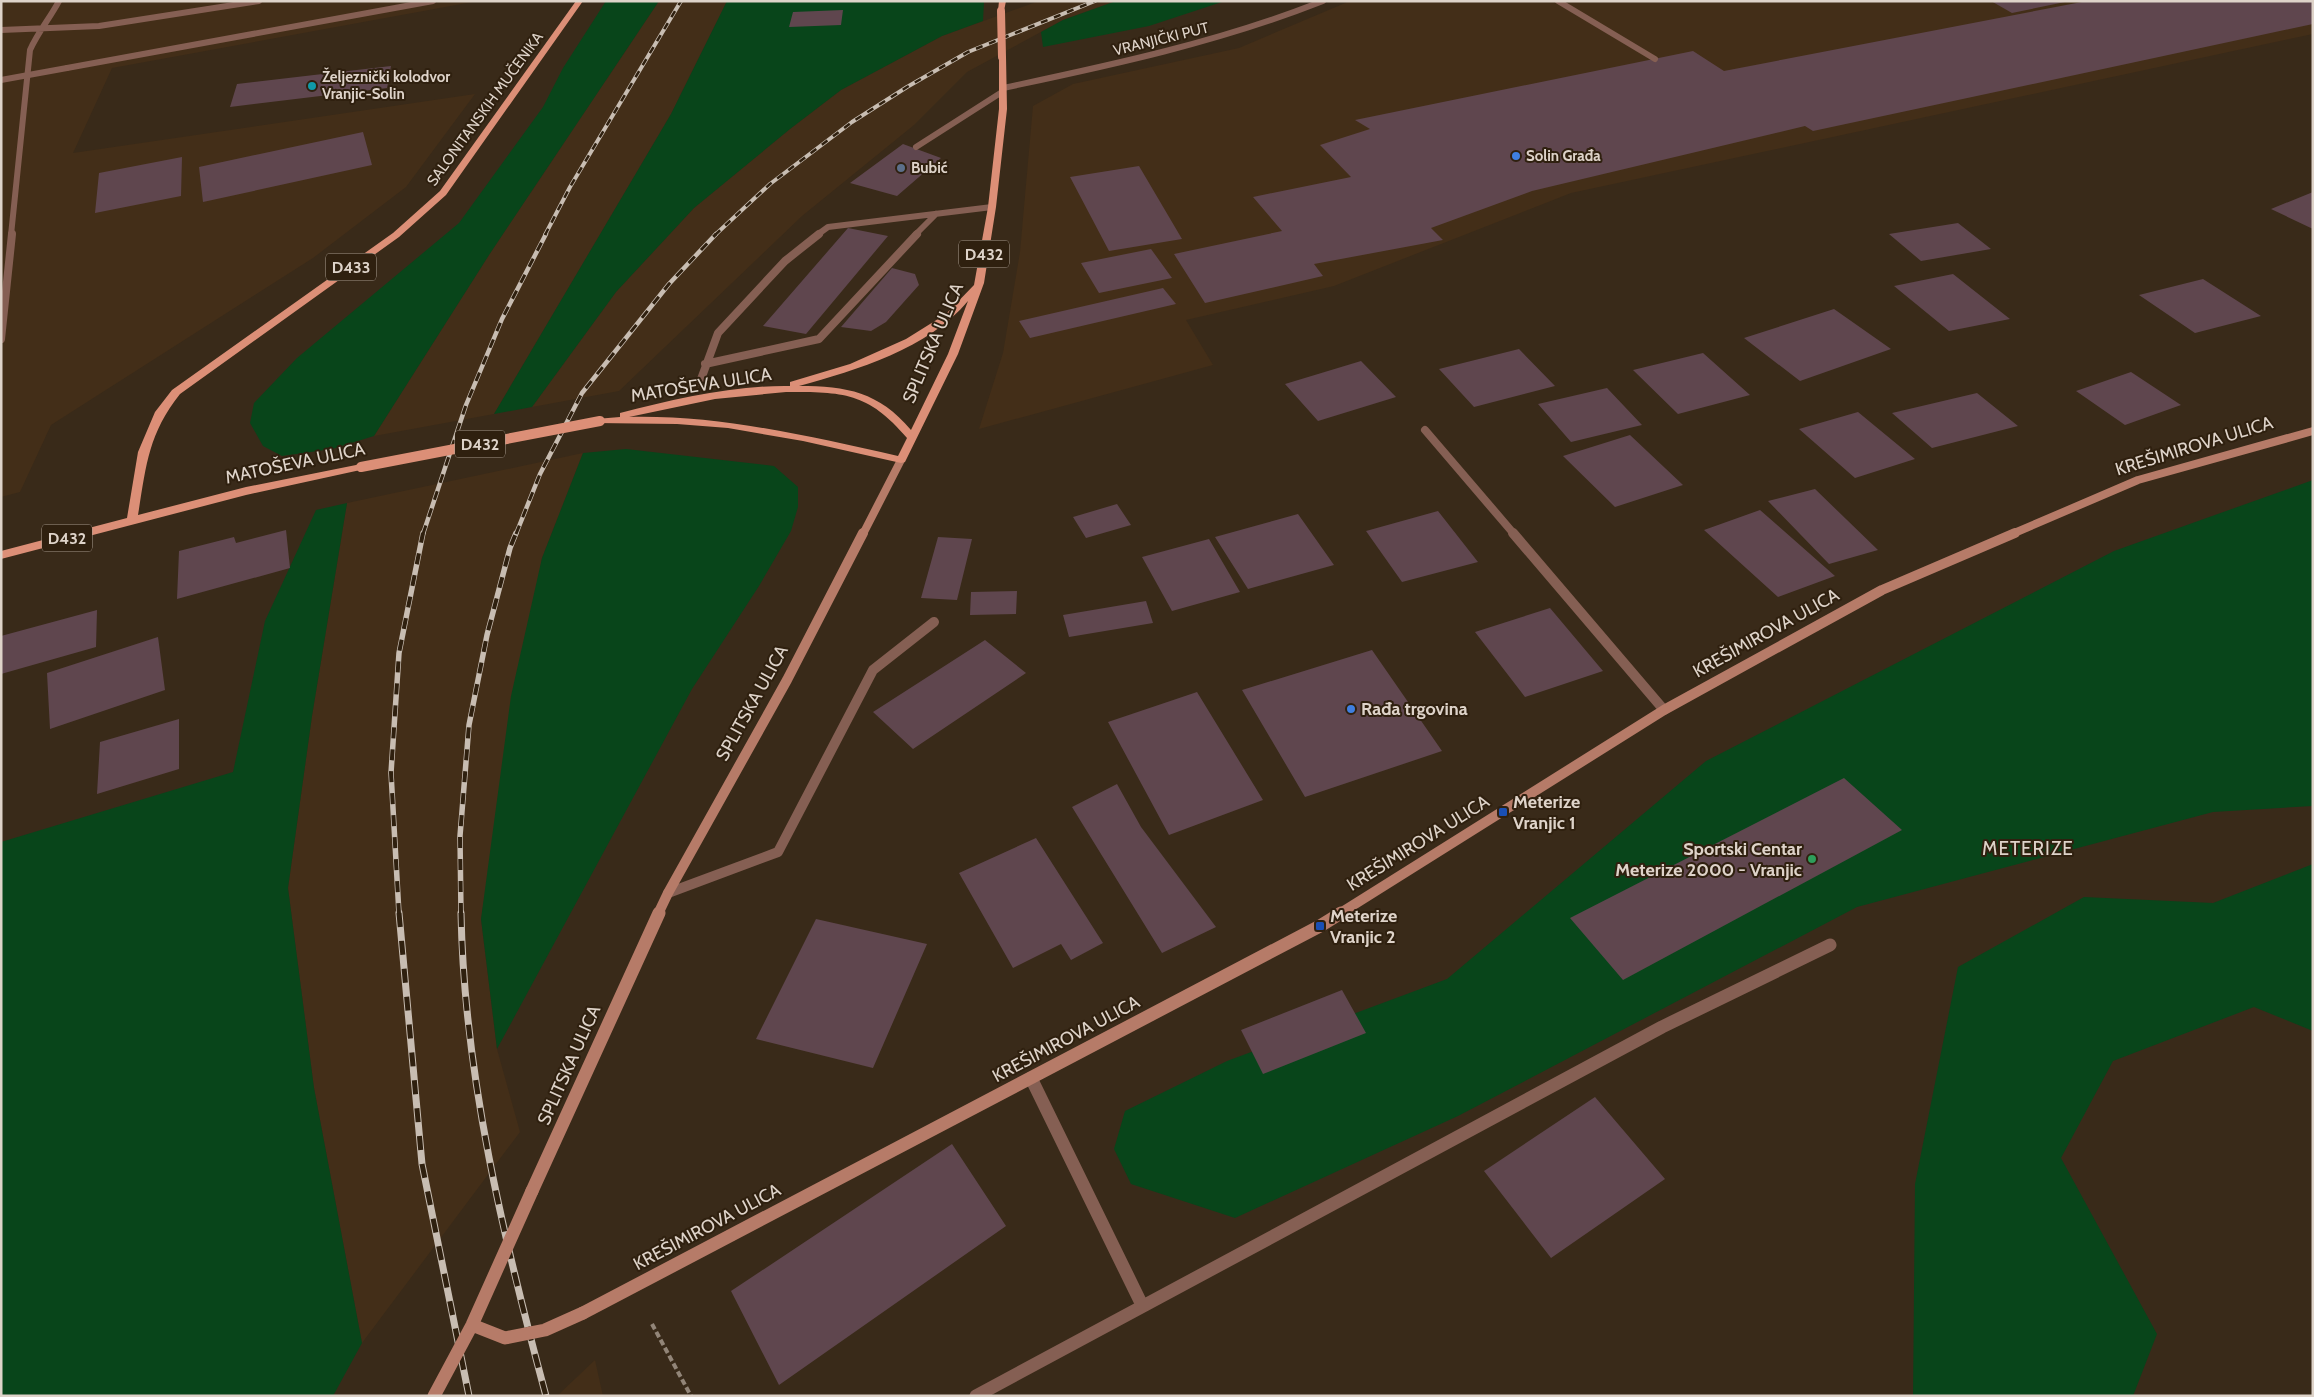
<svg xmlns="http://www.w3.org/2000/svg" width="2314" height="1397" font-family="Cabin,sans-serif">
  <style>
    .built { fill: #432e18 }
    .green { fill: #08451a }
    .building { fill: #5f464e }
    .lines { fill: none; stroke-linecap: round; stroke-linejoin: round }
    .path { stroke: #928578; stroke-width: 4; stroke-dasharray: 6 3; stroke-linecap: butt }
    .service-far2 { stroke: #855f53; stroke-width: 6 }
    .service-far1 { stroke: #855f53; stroke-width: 8 }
    .service { stroke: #855f53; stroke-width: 10 }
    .minor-far1 { stroke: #855f53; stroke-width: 6 }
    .minor { stroke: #855f53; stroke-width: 13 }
    .secondary-far2 { stroke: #b67b68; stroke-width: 8 }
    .secondary-far1 { stroke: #b67b68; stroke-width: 10 }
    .secondary { stroke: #b67b68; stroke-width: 13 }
    .primary { fill: #dc8f77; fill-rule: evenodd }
    .rail-far3-casing { stroke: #c8bdb2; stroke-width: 4 }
    .rail-far2-casing { stroke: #c8bdb2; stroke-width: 4.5 }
    .rail-far1-casing { stroke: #c8bdb2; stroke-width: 5.5 }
    .rail-casing { stroke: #c8bdb2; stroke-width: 7 }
    .rail-far3 { stroke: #2f200f; stroke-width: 2.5; stroke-dasharray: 7; stroke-linecap: butt }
    .rail-far2 { stroke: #2f200f; stroke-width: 3; stroke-dasharray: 9; stroke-linecap: butt }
    .rail-far1 { stroke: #2f200f; stroke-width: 4; stroke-dasharray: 11; stroke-linecap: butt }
    .rail { stroke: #2f200f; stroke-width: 5; stroke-dasharray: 14; stroke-linecap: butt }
    .service-bridge { stroke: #855f53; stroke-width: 6 }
    .secondary-bridge { stroke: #b67b68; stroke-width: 13 }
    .primary-bridge-far1 { stroke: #dc8f77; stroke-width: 8 }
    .primary-bridge { stroke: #dc8f77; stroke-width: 10 }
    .culture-dot { fill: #0f9aa8; stroke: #2f200f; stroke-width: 2 }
    .shop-dot { fill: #3f7fe0; stroke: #2f200f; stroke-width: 2 }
    .service-dot { fill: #5c6f8a; stroke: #2f200f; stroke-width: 2 }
    .transit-dot { fill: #1a4fb4; stroke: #2f200f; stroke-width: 2 }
    .leisure-dot { fill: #2e9e5b; stroke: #2f200f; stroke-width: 2 }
    .labels { text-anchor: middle; stroke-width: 4; stroke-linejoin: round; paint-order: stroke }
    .far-street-label { font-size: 15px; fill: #ded3c9; stroke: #2f200f }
    .far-poi-label { font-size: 15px; font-weight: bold; fill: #ded3c9; stroke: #2f200f; text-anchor: start }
    .shield { fill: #2f200f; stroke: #aa9d91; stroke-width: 1 }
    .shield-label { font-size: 16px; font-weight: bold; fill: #ded3c9 }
    .street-label { font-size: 18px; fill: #ded3c9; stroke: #2f200f }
    .poi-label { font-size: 18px; font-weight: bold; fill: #ded3c9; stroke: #2f200f; text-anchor: start }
    .neighbourhood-label { font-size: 19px; letter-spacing: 1px; fill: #ded3c9; stroke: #2f200f }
  </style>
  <rect width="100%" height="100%" fill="#392a19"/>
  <path class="built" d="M 1,1 L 478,1 L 112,68 L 73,153 L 475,94 L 406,187 L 313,258 L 51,425 L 20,492 L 1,497 Z
    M 659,1 L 727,1 L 671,114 L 494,414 L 374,436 L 489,255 Z
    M 1039,1 L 1116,1 L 1063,20 L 967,72 L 914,125 L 802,216 L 619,391 L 532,407 L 616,292 L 694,208 L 790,129 L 841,90 L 942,36 Z
    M 1350,1 L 2313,1 L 2313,34 L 1571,193 L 1334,286 L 1186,320 L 1213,365 L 979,429 L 1003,353 L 1020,252 L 1033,106 L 1073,84 L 1239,48 Z
    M 583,453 L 542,558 L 481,919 L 497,1049 L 520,1132 L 362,1343 L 314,1088 L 288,888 L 312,716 L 347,503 Z
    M 595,1360 L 603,1396 L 557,1396 Z"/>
  <path class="green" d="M 606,1 L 659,1 L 489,255 L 374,436 L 332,449 L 282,456 L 263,446 L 250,423 L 254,403 L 297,358 L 459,223 L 543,107 L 563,68 Z
    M 727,1 L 984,1 L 983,21 L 942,36 L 841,90 L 790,129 L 694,208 L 616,292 L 532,407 L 494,414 L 671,114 Z
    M 1116,1 L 1225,1 L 1149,26 L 1043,47 L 1041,32 L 1063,20 Z
    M 626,449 L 774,466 L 798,487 L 798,507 L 791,531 L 759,586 L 692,689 L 497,1049 L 481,919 L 511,696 L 542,558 L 583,453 Z
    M 2313,480 L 2313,806 L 2213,812 L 1857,907 L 1458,1116 L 1235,1218 L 1131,1184 L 1114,1149 L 1125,1111 L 1227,1061 L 1447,979 L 1706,761 L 2114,551 Z
    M 347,503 L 312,716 L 288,888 L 314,1088 L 362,1343 L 333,1396 L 1,1396 L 1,842 L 233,772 L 265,621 L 316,510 Z
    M 2313,864 L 2313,1031 L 2254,1007 L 2113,1061 L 2061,1158 L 2157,1334 L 2133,1396 L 1913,1396 L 1915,1184 L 1958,967 L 2084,897 L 2213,903 Z"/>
  <path class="building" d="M 1991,1 L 2065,1 L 2065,2 L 2012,13 Z
    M 2087,1 L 2313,1 L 2313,24 L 1813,131 L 1805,126 L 1532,191 L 1431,228 L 1443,240 L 1314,264 L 1323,276 L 1205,303 L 1174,254 L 1282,231 L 1253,197 L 1351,177 L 1320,145 L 1370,129 L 1355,120 L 1693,51 L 1724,71 Z
    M 843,10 L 841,25 L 789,27 L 793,12 Z
    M 391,66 L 387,88 L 230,107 L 237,84 Z
    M 363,132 L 372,165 L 203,202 L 199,167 Z
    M 903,144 L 941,158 L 897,196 L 850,183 Z
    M 182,157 L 181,196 L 95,213 L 99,173 Z
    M 1139,166 L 1182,239 L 1109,251 L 1070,177 Z
    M 2313,192 L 2313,229 L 2271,209 Z
    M 1958,223 L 1991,249 L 1921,261 L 1889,234 Z
    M 848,228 L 888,236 L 806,334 L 763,326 Z
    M 1151,249 L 1172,278 L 1099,293 L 1081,263 Z
    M 892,268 L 915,274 L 919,285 L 886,322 L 871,331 L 841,327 Z
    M 1953,274 L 2010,319 L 1949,331 L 1894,286 Z
    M 2203,279 L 2261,316 L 2195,333 L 2139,295 Z
    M 1163,288 L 1176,304 L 1030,338 L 1019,321 Z
    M 1834,309 L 1891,349 L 1800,381 L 1744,338 Z
    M 1519,349 L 1555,386 L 1474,407 L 1439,369 Z
    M 1703,353 L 1750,395 L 1678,414 L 1633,370 Z
    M 1361,361 L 1396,397 L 1318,421 L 1285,384 Z
    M 2131,372 L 2181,405 L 2125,425 L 2076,391 Z
    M 1607,388 L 1642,425 L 1571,442 L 1538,404 Z
    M 1977,393 L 2018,426 L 1932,448 L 1892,413 Z
    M 1858,412 L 1915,459 L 1855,478 L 1799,429 Z
    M 1630,435 L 1683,485 L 1615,507 L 1563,456 Z
    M 1815,489 L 1878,550 L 1829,564 L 1768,501 Z
    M 1117,504 L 1131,525 L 1086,538 L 1073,517 Z
    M 1760,510 L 1835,576 L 1778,597 L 1704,530 Z
    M 1438,511 L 1478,562 L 1402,582 L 1366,531 Z
    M 1298,514 L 1334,565 L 1248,589 L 1215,537 Z
    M 286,530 L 290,568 L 177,599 L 179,551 L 234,537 L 236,543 Z
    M 938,537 L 972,539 L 957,600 L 921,598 Z
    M 1209,539 L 1240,592 L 1172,611 L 1142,557 Z
    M 1017,591 L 1016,614 L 970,615 L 971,592 Z
    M 1146,601 L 1153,623 L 1069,637 L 1063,615 Z
    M 1550,608 L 1603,671 L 1525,697 L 1475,632 Z
    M 97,610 L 96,647 L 1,674 L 1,636 Z
    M 158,637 L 165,690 L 50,729 L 47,673 Z
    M 985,640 L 1026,673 L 913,749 L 873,712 Z
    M 1372,650 L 1442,751 L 1305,797 L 1242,690 Z
    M 1197,692 L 1263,800 L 1169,835 L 1108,722 Z
    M 179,719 L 179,769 L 97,794 L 100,742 Z
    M 1844,778 L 1902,830 L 1623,980 L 1570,918 Z
    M 1117,784 L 1141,827 L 1216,927 L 1162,953 L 1072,807 Z
    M 1036,838 L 1103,943 L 1071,960 L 1061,944 L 1013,968 L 959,873 Z
    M 816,919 L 927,944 L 873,1068 L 756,1039 Z
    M 1342,990 L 1366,1033 L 1263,1074 L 1241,1030 Z
    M 1595,1097 L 1665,1179 L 1551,1258 L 1484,1171 Z
    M 952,1144 L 1006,1226 L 779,1385 L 731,1291 Z"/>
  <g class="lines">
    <path class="path" d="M 652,1324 L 691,1396"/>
    <path class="service-far2" d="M 1558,1 L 1655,59
      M 1,30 L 99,26 L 259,1
      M 67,68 L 433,1
      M 916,147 L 1002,92
      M 11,235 L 30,50 C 38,32 50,18 59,1
      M 817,235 L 828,227 L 992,207
      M 915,235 L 936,214"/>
    <path class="service-far1" d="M 1,339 L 12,234
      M 705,364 L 819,339 L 917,234
      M 700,382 L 718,333 L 785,261 L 819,234
      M 1425,430 L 1514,534"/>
    <path class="service" d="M 1513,533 L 1664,710
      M 668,893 L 778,852 L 873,670 L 934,622"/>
    <path class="minor-far1" d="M 1003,88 C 1112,65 1219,42 1323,1"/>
    <path class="minor" d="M 1031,1078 L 1142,1305
      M 976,1396 L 1662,1027 L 1830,945"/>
    <path class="secondary-far2" d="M 863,534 L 901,460
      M 2012,534 L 2138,480 L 2313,431"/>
    <path class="secondary-far1" d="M 658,914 L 668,893 L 787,680 L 863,533
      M 1339,914 L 1664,710 L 1882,590 L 2015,533"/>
    <path class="secondary" d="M 532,1191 L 659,913
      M 583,1313 L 1320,926 L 1341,913"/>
    <path class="primary" d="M 576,1 L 583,1 L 446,195 L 399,237 L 180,394 C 148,434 146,467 138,515 L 246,487 L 361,464 L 366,467 L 365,469 L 246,495 L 1,559 L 1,551 L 127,518 L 138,452 L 155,412 L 172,390 L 393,233 L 440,191 Z
      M 999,1 L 1006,1 L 1004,11 L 1001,13 L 998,11 Z
      M 999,55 L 1006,57 L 1007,109 L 996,207 L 984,283 L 958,354 L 905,462 L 901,463 L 803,441 L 728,428 L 677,424 L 596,423 L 596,419 L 620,417 L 620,413 C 675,399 734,385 790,386 L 790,382 L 850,364 L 906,339 L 946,314 L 974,285 L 988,207 L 999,109 ZM 968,301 L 948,354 L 911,430 C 879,392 847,386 799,386 C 857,370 928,349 968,301 ZM 786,392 C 843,392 868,392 907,438 L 898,456 C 808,436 721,415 629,417 L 715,399 Z"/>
    <defs>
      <path id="rail-far3" d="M 545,235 L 570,187 L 681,1
        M 715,235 L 770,184 L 852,122 L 907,87 L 968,52 L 1095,1"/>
      <path id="rail-far2" d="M 423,534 L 466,405 L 502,319 L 546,234
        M 516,534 L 540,474 L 582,393 L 669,284 L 716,234"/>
      <path id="rail-far1" d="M 399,914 L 391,773 L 399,653 L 423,533
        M 461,914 L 460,836 L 469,725 L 487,635 L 510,548 L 516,533"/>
      <path id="rail" d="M 399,913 L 422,1164 L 469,1396
        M 461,913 C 464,1075 504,1240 546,1396"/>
    </defs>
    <use href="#rail-far3" class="rail-far3-casing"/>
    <use href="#rail-far2" class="rail-far2-casing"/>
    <use href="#rail-far1" class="rail-far1-casing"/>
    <use href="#rail" class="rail-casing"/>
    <use href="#rail-far3" class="rail-far3"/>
    <use href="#rail-far2" class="rail-far2"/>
    <use href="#rail-far1" class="rail-far1"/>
    <use href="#rail" class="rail"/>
    <path class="service-bridge" d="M 1,80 L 67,68"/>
    <path class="secondary-bridge" d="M 472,1325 L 505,1338 L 545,1330 L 583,1313
      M 434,1396 L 472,1325 L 532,1191"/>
    <path class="primary-bridge-far1" d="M 1001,11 L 1002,57"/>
    <path class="primary-bridge" d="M 361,467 L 600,421"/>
  </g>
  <circle class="culture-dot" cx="312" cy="86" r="5"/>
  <g class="shop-dot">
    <circle cx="1516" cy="156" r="5"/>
    <circle cx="1351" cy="709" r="5"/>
  </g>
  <circle class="service-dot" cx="901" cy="168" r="5"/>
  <g class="transit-dot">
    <rect x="1498" y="807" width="10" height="10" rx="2.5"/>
    <rect x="1315" y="921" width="10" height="10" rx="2.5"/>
  </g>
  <circle class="leisure-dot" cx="1812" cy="859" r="5"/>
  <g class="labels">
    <g class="far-street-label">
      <text transform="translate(1161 39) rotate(-14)" y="5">VRANJIČKI PUT</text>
      <text transform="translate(485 109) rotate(-54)" y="5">SALONITANSKIH MUČENIKA</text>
    </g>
    <g class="far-poi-label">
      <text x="322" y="82">Željeznički kolodvor<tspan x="322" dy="17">Vranjic-Solin</tspan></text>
      <text x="1526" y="161">Solin Građa</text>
      <text x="911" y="173">Bubić</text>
    </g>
    <g class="shield">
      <rect x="959" y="240.5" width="50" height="27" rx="4"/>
      <rect x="326" y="253.5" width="50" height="27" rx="4"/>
      <rect x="455" y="430.5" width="50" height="27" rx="4"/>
      <rect x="42" y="524.5" width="50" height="27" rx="4"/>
    </g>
    <g class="shield-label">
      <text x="984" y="260">D432</text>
      <text x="351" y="273">D433</text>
      <text x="480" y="450">D432</text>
      <text x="67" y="544">D432</text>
    </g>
    <g class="street-label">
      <text transform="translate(933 343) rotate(-67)" y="6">SPLITSKA ULICA</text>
      <text transform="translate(701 385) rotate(-9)" y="6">MATOŠEVA ULICA</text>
      <text transform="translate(2194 446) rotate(-17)" y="6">KREŠIMIROVA ULICA</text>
      <text transform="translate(295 463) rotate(-12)" y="6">MATOŠEVA ULICA</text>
      <text transform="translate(1766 633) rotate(-29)" y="6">KREŠIMIROVA ULICA</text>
      <text transform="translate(752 703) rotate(-61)" y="6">SPLITSKA ULICA</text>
      <text transform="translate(1418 843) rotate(-32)" y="6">KREŠIMIROVA ULICA</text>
      <text transform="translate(1066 1039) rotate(-28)" y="6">KREŠIMIROVA ULICA</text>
      <text transform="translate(569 1065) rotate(-66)" y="6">SPLITSKA ULICA</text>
      <text transform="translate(707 1227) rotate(-28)" y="6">KREŠIMIROVA ULICA</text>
    </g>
    <g class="poi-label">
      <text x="1361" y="715">Rađa trgovina</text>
      <text x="1513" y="808">Meterize<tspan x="1513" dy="21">Vranjic 1</tspan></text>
      <text x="1802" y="855" text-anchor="end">Sportski Centar<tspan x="1802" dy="21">Meterize 2000 - Vranjic</tspan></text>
      <text x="1330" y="922">Meterize<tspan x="1330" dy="21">Vranjic 2</tspan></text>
    </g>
    <g class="neighbourhood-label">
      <text x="2028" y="855">METERIZE</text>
    </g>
  </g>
  <rect width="2314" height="1397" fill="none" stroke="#ded3c9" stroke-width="5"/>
</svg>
